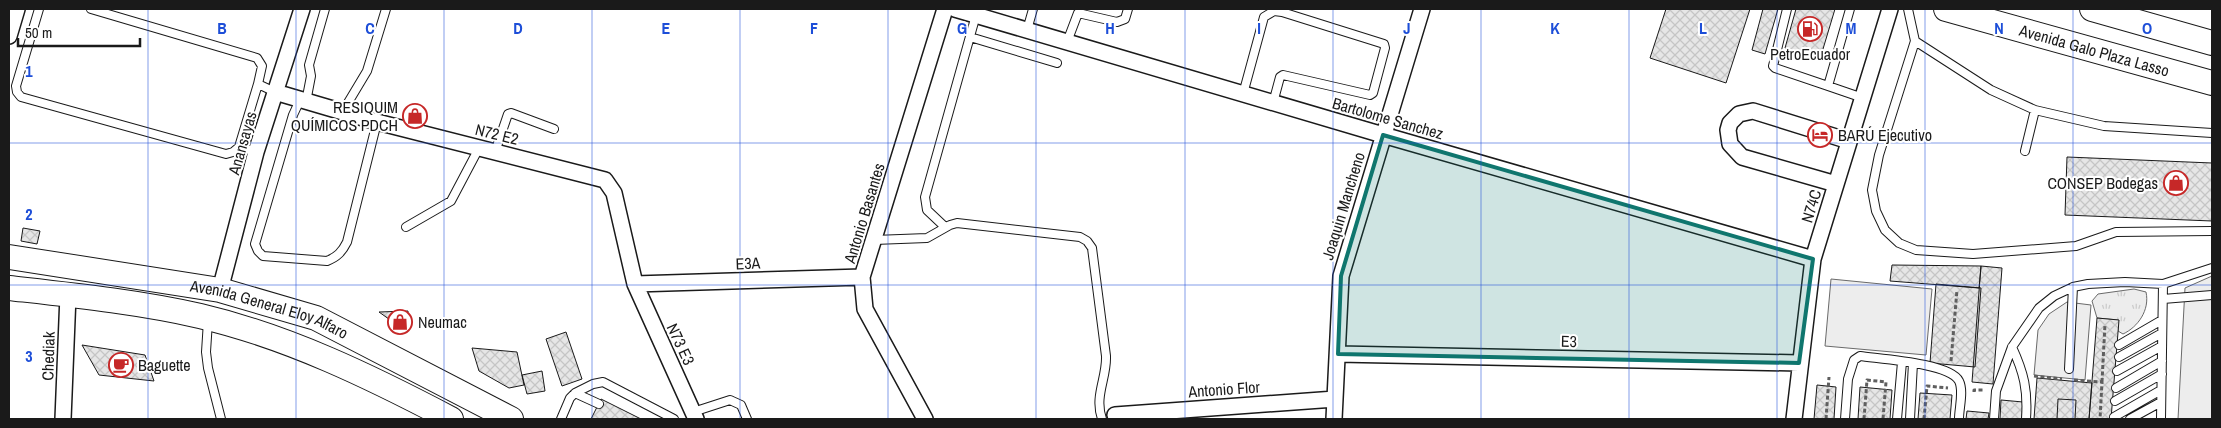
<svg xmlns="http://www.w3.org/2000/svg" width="2221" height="428" font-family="'Archivo Narrow',sans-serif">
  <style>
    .built { fill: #ededed; stroke: #6a6a6a }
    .park { fill: url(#park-tufts); stroke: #6a6a6a }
    .building { fill: url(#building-cross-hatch); stroke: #1a1a1a }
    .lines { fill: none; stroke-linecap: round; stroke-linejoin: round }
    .lane-casing { stroke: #1a1a1a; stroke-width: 10 }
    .street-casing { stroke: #1a1a1a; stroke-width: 18 }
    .primary-casing { stroke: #1a1a1a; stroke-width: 26 }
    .path { stroke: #5f5f5f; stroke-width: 3; stroke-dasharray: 4 2.5; stroke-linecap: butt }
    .lane { stroke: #fff; stroke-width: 8 }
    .street { stroke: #fff; stroke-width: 15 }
    .primary { stroke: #fff; stroke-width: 24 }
    .marked { fill: #0f766e; fill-opacity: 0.2; stroke: #0f766e; stroke-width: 4; stroke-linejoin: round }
    .grid { fill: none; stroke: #1d4ed8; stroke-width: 1; stroke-opacity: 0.55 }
    .labels { text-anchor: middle; stroke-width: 4; stroke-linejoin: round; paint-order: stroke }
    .street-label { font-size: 16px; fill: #1a1a1a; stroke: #fff }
    .poi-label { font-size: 16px; fill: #1a1a1a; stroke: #fff; text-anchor: start }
    .grid-label { font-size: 16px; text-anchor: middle; font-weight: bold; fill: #1d4ed8; stroke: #fff; stroke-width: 4; stroke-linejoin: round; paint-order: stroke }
  </style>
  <defs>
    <pattern id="park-tufts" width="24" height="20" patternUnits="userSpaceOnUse" patternTransform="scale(1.25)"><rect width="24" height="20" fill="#ededed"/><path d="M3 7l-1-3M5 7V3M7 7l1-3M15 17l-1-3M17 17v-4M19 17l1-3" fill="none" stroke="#cbcbcb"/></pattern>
    <pattern id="building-cross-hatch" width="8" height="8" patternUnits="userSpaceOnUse" patternTransform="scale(1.25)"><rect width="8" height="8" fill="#e6e6e6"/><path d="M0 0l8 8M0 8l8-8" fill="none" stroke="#c5c5c5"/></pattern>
  </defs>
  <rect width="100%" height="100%" fill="#fff"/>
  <path class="built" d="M 2212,276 L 2212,419 L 2178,419 L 2185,288 Z
    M 1831,279 L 1932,289 L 1926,355 L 1825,346 Z
    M 2067,302 L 2091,305 L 2085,380 L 2034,375 L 2038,330 L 2049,314 Z"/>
  <path class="park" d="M 2134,289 L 2146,292 C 2150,310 2138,327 2123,334 L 2118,331 L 2118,320 L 2097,318 L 2092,301 L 2098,294 Z"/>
  <path class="building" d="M 1666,9 L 1750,9 L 1726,83 L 1650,58 Z
    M 1763,9 L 1778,9 L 1765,54 L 1752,50 Z
    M 1796,9 L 1835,9 L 1820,59 L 1785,48 Z
    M 2067,157 L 2212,163 L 2212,221 L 2065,215 Z
    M 23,228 L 40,231 L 37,244 L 21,241 Z
    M 1892,265 L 1981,266 L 1979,288 L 1890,281 Z
    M 1981,266 L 2002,268 L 1993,384 L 1972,382 Z
    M 1936,284 L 1981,288 L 1975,367 L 1930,363 Z
    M 408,311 L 407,332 L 379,312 Z
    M 2097,318 L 2119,320 L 2111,419 L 2089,419 Z
    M 566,332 L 582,379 L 562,386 L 546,339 Z
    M 82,345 L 145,355 L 154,381 L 99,375 Z
    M 472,348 L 517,352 L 524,385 L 509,388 L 479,371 Z
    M 542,371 L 545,391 L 527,394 L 522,375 Z
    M 2037,378 L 2092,383 L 2089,419 L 2034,419 Z
    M 1817,385 L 1836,387 L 1834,419 L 1814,419 Z
    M 1860,387 L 1892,390 L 1890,419 L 1858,419 Z
    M 1920,393 L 1952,395 L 1950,419 L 1918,419 Z
    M 601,399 L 641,419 L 591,419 Z
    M 2058,399 L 2076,400 L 2075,419 L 2057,419 Z
    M 2001,400 L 2023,402 L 2022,419 L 2000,419 Z
    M 1967,411 L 1989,413 L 1988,419 L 1966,419 Z"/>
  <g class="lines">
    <defs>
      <path id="lane" d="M 39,9 L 16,86 L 17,92 L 21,97 L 226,154 L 233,152 L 239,147 L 256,152
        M 91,9 L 257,58 L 262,66 L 258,84 L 275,92
        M 1787,9 L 1773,66 L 1775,68 L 1828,86 L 1850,9
        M 1908,9 L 1915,41 L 1879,155 L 1872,190 L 1876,211 L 1885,230 L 1899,243 L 1916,250 L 1973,254 L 2076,246 L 2116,232 L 2212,231
        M 1027,30 L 1033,9
        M 970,37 L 1057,63
        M 1915,41 L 1991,90 L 2035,110 L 2104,126 L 2212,133
        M 1067,42 L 1078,13 L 1117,22 L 1125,19 L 1128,9
        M 1828,86 L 1863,98
        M 1243,94 L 1264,17 L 1274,11 L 1282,12 L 1384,44 L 1385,48 L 1373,93 L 1370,95 L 1283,75 L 1280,77 L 1273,103
        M 300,100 L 293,115 L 255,244 L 258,251 L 263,256 L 327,261 C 337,257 342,252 347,242 L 377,122
        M 306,102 L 311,76 L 309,65 L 325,9
        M 343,111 L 367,71 L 386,9
        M 239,147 L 258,84
        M 2025,151 L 2035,110
        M 495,152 L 508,114 L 511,113 L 554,129
        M 406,227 L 451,201 L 479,148
        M 945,227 L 927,210 L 925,197 L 976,15
        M 874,240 L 927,238 L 950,225 L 957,223 L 1080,237 L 1087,241 L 1092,248 L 1106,356 C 1107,378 1094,396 1102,419
        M 2163,299 L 2212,295
        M 208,321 L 206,352 L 208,368 L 221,419
        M 2119,345 L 2162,320
        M 2012,347 C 2024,373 2028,390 2026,419
        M 2119,357 L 2162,333
        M 2069,369 L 2073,287
        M 2117,371 L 2162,346
        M 2116,388 L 2162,361
        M 575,393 L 593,384 L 603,382 L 674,419
        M 2115,401 L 2162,374
        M 693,412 L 730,400 L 741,405 L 747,419
        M 2114,417 L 2161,390
        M 561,419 L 570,398 L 575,393 L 599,404
        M 1845,419 L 1848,379 L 1854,360 L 1860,356 C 1880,359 1950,363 1959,381 C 1964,391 1959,408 1959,419
        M 1897,419 L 1902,362
        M 1910,419 L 1913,363
        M 1994,419 L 1996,391 L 2012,347 L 2039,308 L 2054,296 L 2073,287 L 2088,284 L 2125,282 L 2163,284 L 2212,268
        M 2130,419 L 2161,402
        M 2161,419 L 2163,284"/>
      <path id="street" d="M 955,9 L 1383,135 L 1813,259
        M 9,36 L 17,9
        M 275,92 L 377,122 L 605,180 L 614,193 L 635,284 L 696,419
        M 1836,184 L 1742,157 L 1730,144 L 1728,130 L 1730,123 L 1739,114 L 1753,111 L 1849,141
        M 635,284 L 862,277
        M 220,290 L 256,152 L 302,9
        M 1338,354 L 1799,363
        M 1115,415 L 1335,399
        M 63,419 L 68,295
        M 925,419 L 865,309 L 862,277 L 945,9
        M 1334,419 L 1341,276 L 1422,9
        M 1794,419 L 1813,259 L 1890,9"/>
      <g id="primary">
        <path id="s1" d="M 1946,9 L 2212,83"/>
        <path d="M 2092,9 L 2212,43"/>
        <path id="s2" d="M 9,257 L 220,290 L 316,318 L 511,419"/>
        <path d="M 9,288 C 71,295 139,302 200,316 C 289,337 371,377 451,419"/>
      </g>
    </defs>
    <use href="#lane" class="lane-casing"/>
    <use href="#street" class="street-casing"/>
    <use href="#primary" class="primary-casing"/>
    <path class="path" d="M 1951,361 L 1957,290
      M 2034,376 L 2062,379
      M 2074,380 L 2102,382 L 2100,419
      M 2102,382 L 2105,324
      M 1974,392 L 1974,390 L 1985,390
      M 1826,419 L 1829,377
      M 1864,419 L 1867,380 L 1886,382 L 1883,419
      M 1924,419 L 1927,386 L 1948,388"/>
    <use href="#lane" class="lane"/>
    <use href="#street" class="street"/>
    <use href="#primary" class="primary"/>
  </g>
  <path class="marked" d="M 1383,135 L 1813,259 L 1799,363 L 1338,354 L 1341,276 Z"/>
  <path class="grid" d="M 148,9 L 148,419M 296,9 L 296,419M 444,9 L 444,419M 592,9 L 592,419M 740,9 L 740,419M 888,9 L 888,419M 1036,9 L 1036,419M 1185,9 L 1185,419M 1333,9 L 1333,419M 1481,9 L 1481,419M 1629,9 L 1629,419M 1777,9 L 1777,419M 1925,9 L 1925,419M 2073,9 L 2073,419M 9,143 L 2212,143M 9,285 L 2212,285"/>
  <defs>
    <symbol id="fuel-ring" viewBox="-11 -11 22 22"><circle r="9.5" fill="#fff" stroke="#c62828" stroke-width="1.5"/><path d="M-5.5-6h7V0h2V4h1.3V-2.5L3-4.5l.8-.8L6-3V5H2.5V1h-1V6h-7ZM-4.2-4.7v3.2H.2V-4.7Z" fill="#c62828"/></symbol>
    <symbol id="shop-ring" viewBox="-11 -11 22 22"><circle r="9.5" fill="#fff" stroke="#c62828" stroke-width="1.5"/><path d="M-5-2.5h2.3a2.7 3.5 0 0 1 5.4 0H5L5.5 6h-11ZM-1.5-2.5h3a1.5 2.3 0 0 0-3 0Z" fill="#c62828"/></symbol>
    <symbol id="hotel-ring" viewBox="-11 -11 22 22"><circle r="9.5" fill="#fff" stroke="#c62828" stroke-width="1.5"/><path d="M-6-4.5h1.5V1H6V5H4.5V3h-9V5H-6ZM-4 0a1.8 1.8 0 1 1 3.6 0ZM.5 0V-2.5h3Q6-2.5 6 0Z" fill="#c62828"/></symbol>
    <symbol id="cafe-ring" viewBox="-11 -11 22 22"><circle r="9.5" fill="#fff" stroke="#c62828" stroke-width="1.5"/><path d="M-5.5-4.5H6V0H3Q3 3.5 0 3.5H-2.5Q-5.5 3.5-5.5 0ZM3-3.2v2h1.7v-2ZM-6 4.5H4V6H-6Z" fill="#c62828"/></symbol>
  </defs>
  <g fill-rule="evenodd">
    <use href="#fuel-ring" x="1796" y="15" width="28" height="28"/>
    <use href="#shop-ring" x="401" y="102" width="28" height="28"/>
    <use href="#hotel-ring" x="1806" y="121" width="28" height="28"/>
    <use href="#shop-ring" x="2162" y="169" width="28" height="28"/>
    <use href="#shop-ring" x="386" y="308" width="28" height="28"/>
    <use href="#cafe-ring" x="107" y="351" width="28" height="28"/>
  </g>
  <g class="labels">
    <g class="street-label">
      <text dy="6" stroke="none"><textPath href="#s1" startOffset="154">Avenida Galo Plaza Lasso</textPath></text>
      <text transform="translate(1388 118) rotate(16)" y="6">Bartolome Sanchez</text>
      <text transform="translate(497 134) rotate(14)" y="6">N72 E2</text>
      <text transform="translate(242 143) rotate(-74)" y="6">Anansayas</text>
      <text transform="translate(1343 206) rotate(-73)" y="6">Joaquin Mancheno</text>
      <text transform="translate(1811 206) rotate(-73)" y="6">N74C</text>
      <text transform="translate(864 213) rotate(-73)" y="6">Antonio Basantes</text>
      <text transform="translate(748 263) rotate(-2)" y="6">E3A</text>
      <text dy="6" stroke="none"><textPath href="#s2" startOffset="266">Avenida General Eloy Alfaro</textPath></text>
      <text transform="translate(1569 341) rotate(1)" y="6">E3</text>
      <text transform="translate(681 344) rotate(65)" y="6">N73 E3</text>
      <text transform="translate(48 356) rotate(-88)" y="6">Chediak</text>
      <text transform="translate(1224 389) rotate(-4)" y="6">Antonio Flor</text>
    </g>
    <g class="poi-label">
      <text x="1810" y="60" text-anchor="middle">PetroEcuador</text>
      <text x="398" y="113" text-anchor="end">RESIQUIM<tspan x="398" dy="18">QUÍMICOS PDCH</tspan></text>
      <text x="1838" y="141">BARÚ Ejecutivo</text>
      <text x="2158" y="189" text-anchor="end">CONSEP Bodegas</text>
      <text x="418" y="328">Neumac</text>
      <text x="138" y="371">Baguette</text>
    </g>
  </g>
  <g class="grid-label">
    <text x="222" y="34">B</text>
    <text x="370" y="34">C</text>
    <text x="518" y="34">D</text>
    <text x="666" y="34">E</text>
    <text x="814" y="34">F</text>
    <text x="962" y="34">G</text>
    <text x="1110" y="34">H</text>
    <text x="1259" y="34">I</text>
    <text x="1407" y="34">J</text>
    <text x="1555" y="34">K</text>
    <text x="1703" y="34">L</text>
    <text x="1851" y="34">M</text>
    <text x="1999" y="34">N</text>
    <text x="2147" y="34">O</text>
    <text x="29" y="77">1</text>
    <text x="29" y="220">2</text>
    <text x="29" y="362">3</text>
  </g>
  <rect width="2221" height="428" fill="none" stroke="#1a1a1a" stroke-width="20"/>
  <path d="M18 38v8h122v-8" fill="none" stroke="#1a1a1a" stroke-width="2.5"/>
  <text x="25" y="38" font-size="15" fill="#1a1a1a" stroke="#ffffff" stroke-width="4" paint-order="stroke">50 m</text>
</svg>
